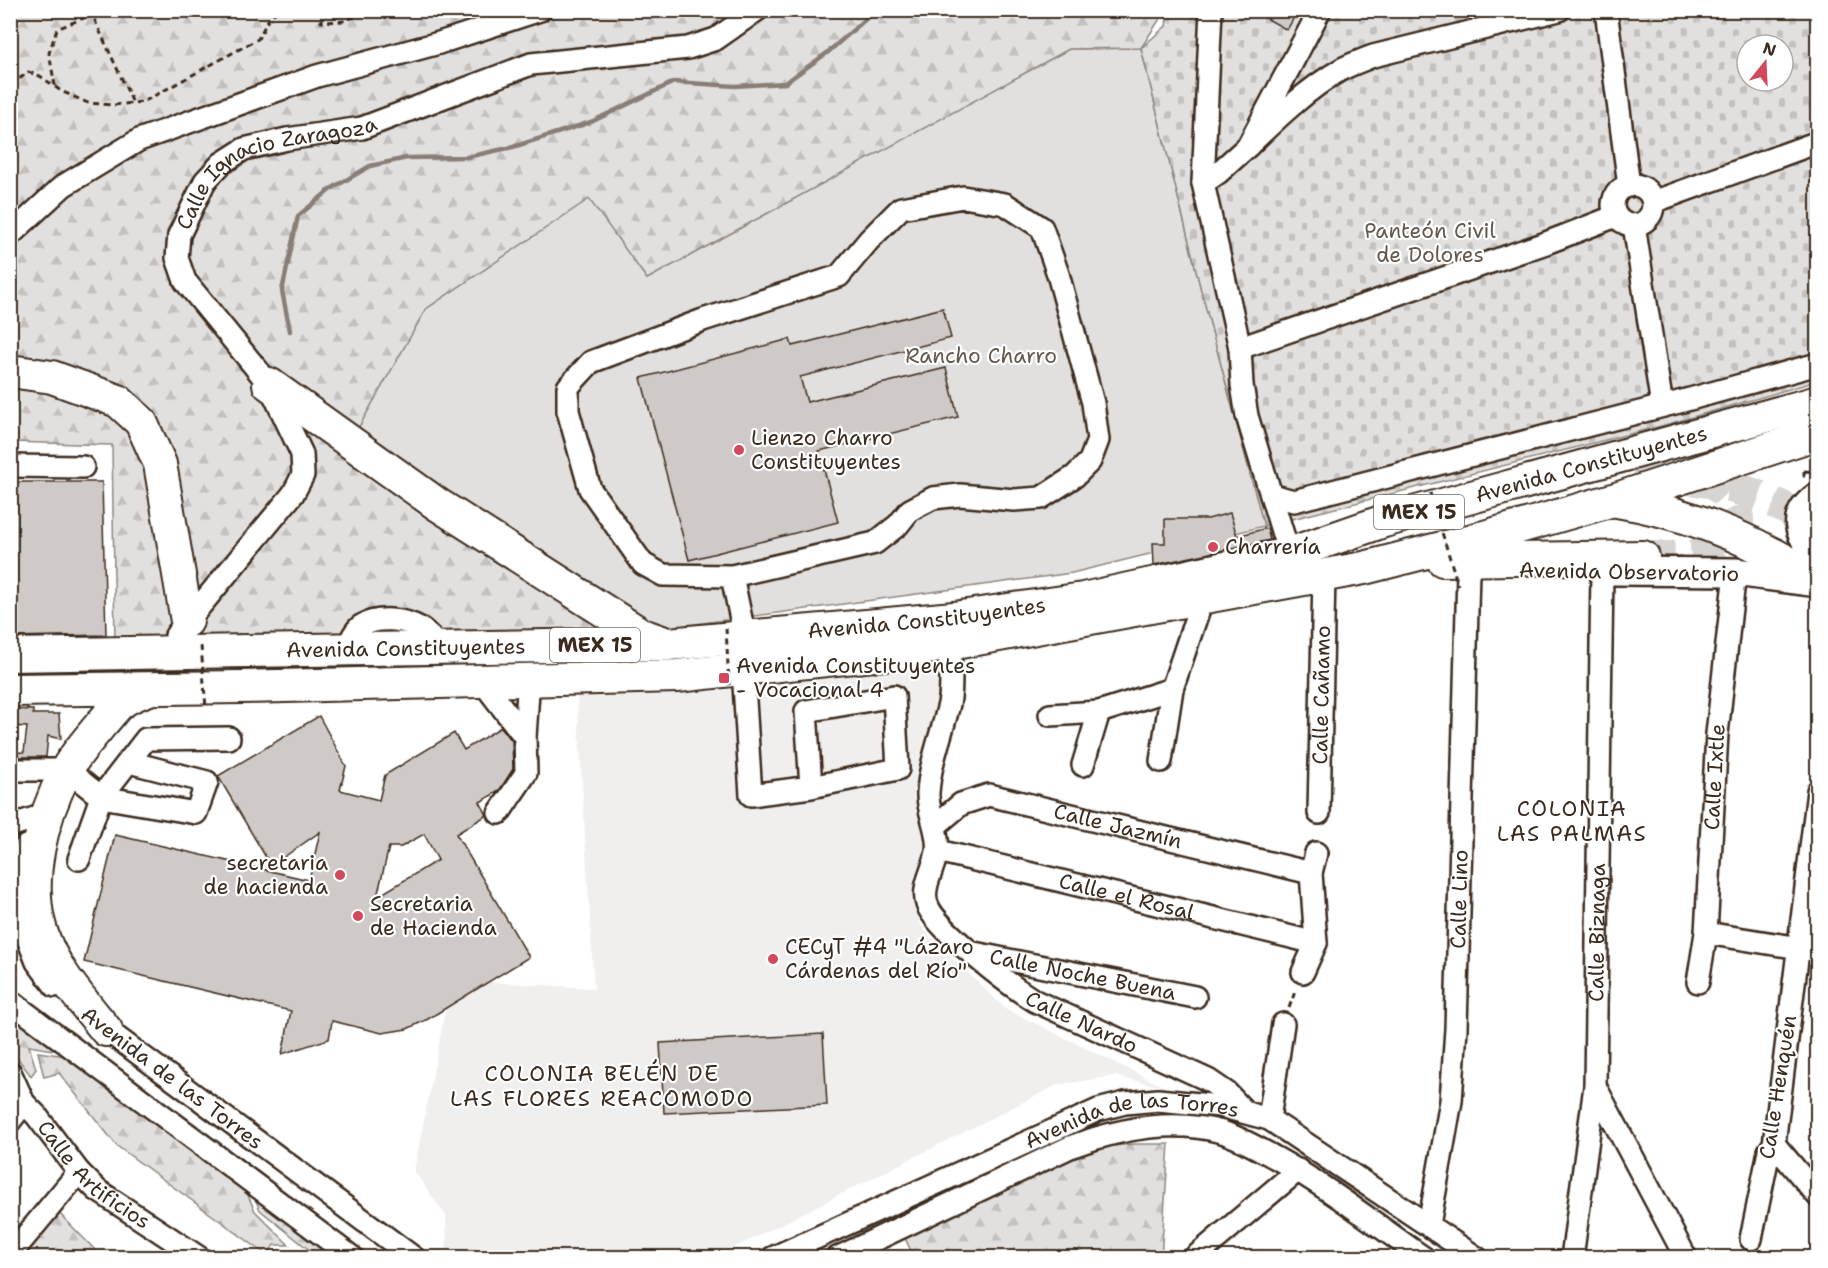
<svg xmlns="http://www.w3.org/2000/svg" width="1828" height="1268" font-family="'Shantell Sans',sans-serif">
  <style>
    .built { fill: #f1efee }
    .green { fill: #e2e0de; stroke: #8e857e; stroke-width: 1.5 }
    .forest { fill: url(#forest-firs); stroke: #8e857e; stroke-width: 1.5 }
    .cemetery { fill: url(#cemetery-stones); stroke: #8e857e; stroke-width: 1.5; fill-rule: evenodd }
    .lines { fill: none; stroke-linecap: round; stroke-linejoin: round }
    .stream { stroke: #887e77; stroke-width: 4.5 }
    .building { fill: #cfcac7; stroke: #3b2a1e; stroke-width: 1.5; fill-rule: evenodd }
    .highway-tunnel { stroke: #d8d4d2; stroke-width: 32; stroke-dasharray: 32 16; stroke-linecap: butt }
    .minor-casing { stroke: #3b2a1e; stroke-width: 26 }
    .major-casing { stroke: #3b2a1e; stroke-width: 32 }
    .highway-casing { stroke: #3b2a1e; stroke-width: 36 }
    .path { stroke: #3b2a1e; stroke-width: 3; stroke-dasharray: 6 4.5; stroke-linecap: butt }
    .minor { stroke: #fff; stroke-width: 21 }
    .major { stroke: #fff; stroke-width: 27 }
    .highway { stroke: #fff; stroke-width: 32 }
    .path-bridge { stroke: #3b2a1e; stroke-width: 3; stroke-dasharray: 6 4.5; stroke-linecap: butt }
    .poi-dot { fill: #d1495b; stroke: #fff; stroke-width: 2 }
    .labels { text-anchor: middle; stroke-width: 4.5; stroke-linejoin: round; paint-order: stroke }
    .shield { fill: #fff; stroke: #766a62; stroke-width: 1.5 }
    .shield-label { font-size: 20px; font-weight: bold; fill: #3b2a1e }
    .street-label { font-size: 21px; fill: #3b2a1e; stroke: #fff }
    .park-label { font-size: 21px; fill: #65584e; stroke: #fff }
    .poi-label { font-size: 21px; fill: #3b2a1e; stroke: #fff; text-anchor: start }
    .neighbourhood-label { font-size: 22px; letter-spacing: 1.5px; fill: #3b2a1e; stroke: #fff }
  </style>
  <defs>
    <pattern id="forest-firs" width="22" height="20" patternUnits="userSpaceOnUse" patternTransform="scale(1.5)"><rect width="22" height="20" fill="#e2e0de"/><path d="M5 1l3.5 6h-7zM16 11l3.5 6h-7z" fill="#c3c0be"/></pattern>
    <pattern id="cemetery-stones" width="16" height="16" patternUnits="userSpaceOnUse" patternTransform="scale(1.5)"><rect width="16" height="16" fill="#e2e0de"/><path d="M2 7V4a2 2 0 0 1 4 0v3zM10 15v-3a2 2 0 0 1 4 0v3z" fill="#c3c0be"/></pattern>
  </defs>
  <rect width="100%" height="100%" fill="#fff"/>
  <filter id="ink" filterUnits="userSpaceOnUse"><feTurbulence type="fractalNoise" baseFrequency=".0167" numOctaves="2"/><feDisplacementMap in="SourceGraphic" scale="12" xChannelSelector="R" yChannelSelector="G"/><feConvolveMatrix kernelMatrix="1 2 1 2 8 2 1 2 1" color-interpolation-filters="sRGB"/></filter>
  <g filter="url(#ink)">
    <path class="built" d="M 936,665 L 938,700 L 919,760 L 926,848 L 916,905 L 919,922 L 930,937 L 1006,1009 L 1167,1088 L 1114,1076 L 1057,1085 L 716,1257 L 447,1257 L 446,1216 L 414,1171 L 446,1007 L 488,982 L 594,988 L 577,697 L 723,690 Z"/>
    <path class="green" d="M 1141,48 L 1200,286 L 1264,526 L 1072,573 L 651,630 L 356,432 L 426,309 L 589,198 L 647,279 L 1069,49 Z"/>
    <path class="forest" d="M 11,11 L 1165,11 L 1141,48 L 1069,49 L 647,279 L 589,199 L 426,309 L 356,432 L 651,630 L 115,643 L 112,445 L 11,442 Z
      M 11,1016 L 59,1051 L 29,1046 L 36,1069 L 31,1076 L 11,1049 Z
      M 38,1052 L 66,1056 L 250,1189 L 246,1191 L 255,1211 L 289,1245 L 274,1245 L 267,1255 L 117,1146 L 59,1073 L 44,1077 Z
      M 1136,1144 L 1169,1144 L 1161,1257 L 914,1257 L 903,1234 L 1061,1161 L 1100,1147 Z
      M 253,1194 L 343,1257 L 318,1257 L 260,1210 Z
      M 56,1210 L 102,1257 L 17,1258 Z"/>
    <path class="cemetery" d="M 1168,11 L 1817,11 L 1817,381 L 1665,425 L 1264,526 L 1200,286 L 1141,48 L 1166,26 ZM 1747,45 L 1783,45 L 1783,81 L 1747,81 Z"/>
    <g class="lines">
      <path class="stream" d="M 290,331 L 282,291 L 298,216 L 331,189 L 370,166 L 407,158 L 467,157 L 513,147 L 591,122 L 674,82 L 735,86 L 785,83 L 827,53 L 876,10"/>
    </g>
    <path class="building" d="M 1252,10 L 1298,10 L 1287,30 Z
      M 943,308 L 951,338 L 800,377 L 807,402 L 946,368 L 958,417 L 819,451 L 838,522 L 689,560 L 641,378 L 790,339 L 792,346 Z
      M 10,482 L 102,482 L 106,635 L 10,637 Z
      M 1230,513 L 1237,536 L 1267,528 L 1270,540 L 1154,565 L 1153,543 L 1165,543 L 1165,519 L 1208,519 Z
      M 11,709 L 33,710 L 33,714 L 59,714 L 61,739 L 48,736 L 46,757 L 10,757 L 10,753 L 24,752 L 27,727 L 11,726 Z
      M 319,716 L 346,766 L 340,790 L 379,800 L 385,775 L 454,733 L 464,750 L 501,727 L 512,741 L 513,769 L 499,791 L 480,802 L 487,815 L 456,834 L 529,957 L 428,1019 L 407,1029 L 382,1033 L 332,1021 L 329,1039 L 282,1054 L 291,1011 L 84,962 L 115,835 L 309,880 L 320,832 L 271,866 L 218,776 ZM 424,834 L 438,860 L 377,897 L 389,847 L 401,847 Z
      M 823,1034 L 827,1105 L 664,1113 L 660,1043 Z"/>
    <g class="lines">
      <path class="highway-tunnel" d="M 1634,474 C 1697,477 1757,486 1809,523
        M 1643,557 C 1672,556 1736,563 1738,523 C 1739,504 1725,492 1712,482"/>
      <defs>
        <g id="minor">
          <path d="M 1211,10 L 1203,183 L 1240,348 L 1242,385 L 1247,416 L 1271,495 L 1294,501 L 1679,402 L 1818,364"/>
          <path d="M 1606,10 L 1629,186"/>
          <path d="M 1248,146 C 1277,118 1307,89 1342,69 C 1352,64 1363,60 1373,56 L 1559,10"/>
          <path d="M 1203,183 L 1218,173 L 1248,146 L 1320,10"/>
          <circle cx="1633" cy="205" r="20"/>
          <path d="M 1653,202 L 1818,142"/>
          <path d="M 1634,225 L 1662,406"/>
          <path d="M 10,235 L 63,186 L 139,140 L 317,76 L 439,43 L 540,10"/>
          <path d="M 1240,348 L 1546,243 L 1616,216"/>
          <path d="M 10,466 L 83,467"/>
          <path d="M 1271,495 L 1289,554"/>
          <path d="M 732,576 L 663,575 L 643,564 L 590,489 L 568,411 L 568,387 L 591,362 L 703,320 L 839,276 L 869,240 L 901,208 L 963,197 L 1005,204 L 1042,228 L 1058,274 L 1093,403 L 1098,440 L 1090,461 L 1075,476 L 1041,498 L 1014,500 L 960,495 L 933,498 L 910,510 L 898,525 L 875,543 L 732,576 L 745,638"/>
          <path id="s1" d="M 176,635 L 293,494 L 303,475 L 302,454 L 269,384 L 185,281 L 177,258 L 179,235 L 205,181 L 222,163 L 244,149 L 287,139 L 362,128 L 531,64 L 688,48 L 716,39 L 757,10"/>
          <path id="s2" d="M 950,645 C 950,663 953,686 949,704 C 942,734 930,762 928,793 C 927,812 940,832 937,851 C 935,868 921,887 927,904 C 934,928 1012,987 1035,1001 L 1208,1080 L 1227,1093 L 1244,1111"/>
          <path d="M 346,650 C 350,642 354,631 361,626 C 378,616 405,619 420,628 C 428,633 434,642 441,648"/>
          <path d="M 743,669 L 751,795 L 811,787 L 898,769 L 894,696 L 806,711 L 811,787"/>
          <path d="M 482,681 L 525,737"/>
          <path d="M 1050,715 L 1099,712 L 1172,689"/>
          <path d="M 1161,761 L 1172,689 L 1203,597"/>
          <path d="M 1083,765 L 1099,712"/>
          <path d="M 10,770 L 67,770 L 101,797 L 146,739 L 229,738"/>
          <path d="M 499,813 L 526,773 L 525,737 L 528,692 L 532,680"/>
          <path id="s3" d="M 1319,813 L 1324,576"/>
          <path d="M 10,826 L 50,813"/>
          <path id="s4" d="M 935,826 L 961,804 L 989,795 L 1311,873"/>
          <path d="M 26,846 L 19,875 L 21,906 L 28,939 L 37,962 L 55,986"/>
          <path id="s5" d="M 938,851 L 1316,943"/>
          <path d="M 79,859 L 101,797 L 196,813 L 207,782 L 129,762"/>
          <path d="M 1706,933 L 1818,951"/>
          <path id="s6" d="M 974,953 L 1195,997"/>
          <path d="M 1303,972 L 1316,943 L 1311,873 L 1316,853"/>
          <path id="s7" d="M 1698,982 L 1706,933 L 1717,734 L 1735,572"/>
          <path d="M 10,1001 L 353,1258"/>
          <path d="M 96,1022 L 414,1258"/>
          <path id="s8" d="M 10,1072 L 24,1103 L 36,1115 L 79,1172 L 97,1190 L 200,1258"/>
          <path d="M 1595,1086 L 1685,1256"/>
          <path d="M 1269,1119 L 1283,1024"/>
          <path d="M 10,1121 L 24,1103"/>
          <path d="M 1774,1144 L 1818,1196"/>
          <path id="s9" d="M 1429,1225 L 1451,1101 L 1456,1029 L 1468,571"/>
          <path d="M 1751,1239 L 1769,1151 L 1774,1144 L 1818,791"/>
          <path d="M 10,1255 L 79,1172"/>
          <path id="s10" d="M 772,1258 L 1098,1110 L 1125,1103 L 1158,1100 L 1220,1106 L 1269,1119 L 1477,1258"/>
          <path d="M 837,1258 L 1070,1147 C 1118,1129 1171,1118 1222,1132 C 1241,1138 1259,1149 1276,1158 C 1328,1187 1375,1224 1424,1258"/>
          <path d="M 1194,1258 L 1298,1170"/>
          <path id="s11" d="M 1572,1258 L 1595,1086 L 1602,571"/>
        </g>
        <path id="major" d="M 1818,496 C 1791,515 1796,534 1818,554
          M 1612,571 L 1735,572 L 1818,583"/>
        <g id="highway">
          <path d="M 10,371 L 52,377 L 118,401 L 141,422 L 160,464 L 187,621"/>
          <path d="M 269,384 L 437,504 L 642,635 L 662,642"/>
          <path d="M 1617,501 C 1690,513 1756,540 1818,581"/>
          <path d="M 1809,523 L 1818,529"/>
          <path d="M 1443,560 L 1643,557"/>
          <path id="s12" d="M 10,655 L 668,644 L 954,618 L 1083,599 L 1289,554 L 1384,521 L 1818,402"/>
          <path d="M 10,690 L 242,687 L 677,676 L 911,651 L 1364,568 L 1481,538 L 1613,500 L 1818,433"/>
          <path d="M 106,1030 C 82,1000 52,968 41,931 C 25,880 42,817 66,771 C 75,754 90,738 102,723 C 108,717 114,708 120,703 C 129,696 139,693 149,689"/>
        </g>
      </defs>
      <use href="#minor" class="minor-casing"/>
      <use href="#major" class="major-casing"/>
      <use href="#highway" class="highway-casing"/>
      <path class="path" d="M 90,10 L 133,103
        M 328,10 L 321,22 L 343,21 L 373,10
        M 10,83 L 18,80 L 28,72 L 40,76 L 61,91 L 88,103 L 114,105 L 143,102 L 258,39 L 268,20 L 277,10
        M 55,86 L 49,53 L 57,29 L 91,15
        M 1804,471 L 1804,476 L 1809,476
        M 1804,471 L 1818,472
        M 1289,1008 L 1296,989"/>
      <use href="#minor" class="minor"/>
      <use href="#major" class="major"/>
      <use href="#highway" class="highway"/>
      <path class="path-bridge" d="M 1430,493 L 1458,585
        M 726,628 L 729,685
        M 201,646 L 206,708"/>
    </g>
  </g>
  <g class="poi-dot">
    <circle cx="739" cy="450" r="6"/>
    <circle cx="1213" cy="547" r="6"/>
    <rect x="718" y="672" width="12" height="12" rx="3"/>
    <circle cx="340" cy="875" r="6"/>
    <circle cx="358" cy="916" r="6"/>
    <circle cx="773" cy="959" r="6"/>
  </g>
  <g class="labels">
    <g class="shield">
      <rect x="1374" y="495" width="90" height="34" rx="4.5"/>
      <rect x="550" y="628" width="90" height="34" rx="4.5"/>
    </g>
    <g class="shield-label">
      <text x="1419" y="519">MEX 15</text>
      <text x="595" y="652">MEX 15</text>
    </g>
    <g class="street-label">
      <text dy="7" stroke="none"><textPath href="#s1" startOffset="610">Calle Ignacio Zaragoza</textPath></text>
      <text dy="7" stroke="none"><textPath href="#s12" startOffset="1602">Avenida Constituyentes</textPath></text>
      <text transform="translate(1629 572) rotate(1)" y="7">Avenida Observatorio</text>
      <text dy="7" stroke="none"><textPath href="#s12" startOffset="918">Avenida Constituyentes</textPath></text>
      <text dy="7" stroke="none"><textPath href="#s12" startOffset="396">Avenida Constituyentes</textPath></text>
      <text dy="7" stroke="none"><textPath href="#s3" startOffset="118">Calle Cañamo</textPath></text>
      <text dy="7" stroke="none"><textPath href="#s7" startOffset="206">Calle Ixtle</textPath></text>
      <text dy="7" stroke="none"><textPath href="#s4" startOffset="196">Calle Jazmín</textPath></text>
      <text dy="7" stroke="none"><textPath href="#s5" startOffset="194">Calle el Rosal</textPath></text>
      <text dy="7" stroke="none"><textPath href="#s9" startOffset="328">Calle Lino</textPath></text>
      <text dy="7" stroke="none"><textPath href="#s11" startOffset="327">Calle Biznaga</textPath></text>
      <text dy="7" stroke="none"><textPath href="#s6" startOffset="111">Calle Noche Buena</textPath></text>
      <text dy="7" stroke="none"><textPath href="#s2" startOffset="462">Calle Nardo</textPath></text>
      <text transform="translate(172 1078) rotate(37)" y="7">Avenida de las Torres</text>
      <text transform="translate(1778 1087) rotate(-81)" y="7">Calle Henquén</text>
      <text dy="7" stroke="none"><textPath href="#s10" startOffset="390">Avenida de las Torres</textPath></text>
      <text dy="7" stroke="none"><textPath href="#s8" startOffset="135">Calle Artificios</textPath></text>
    </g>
    <g class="park-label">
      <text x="1430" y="238">Panteón Civil<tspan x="1430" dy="24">de Dolores</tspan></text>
      <text x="981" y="363">Rancho Charro</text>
    </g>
    <g class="poi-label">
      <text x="751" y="445">Lienzo Charro<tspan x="751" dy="24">Constituyentes</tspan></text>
      <text x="1225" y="554">Charrería</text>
      <text x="736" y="673">Avenida Constituyentes<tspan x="736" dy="24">- Vocacional 4</tspan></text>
      <text x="328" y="870" text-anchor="end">secretaria<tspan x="328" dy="24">de hacienda</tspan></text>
      <text x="370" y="911">Secretaria<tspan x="370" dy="24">de Hacienda</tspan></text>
      <text x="785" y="954">CECyT #4 "Lázaro<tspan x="785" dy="24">Cárdenas del Río"</tspan></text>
    </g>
    <g class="neighbourhood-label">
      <text x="1572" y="816">COLONIA<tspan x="1572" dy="25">LAS PALMAS</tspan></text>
      <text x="602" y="1081">COLONIA BELÉN DE<tspan x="602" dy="25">LAS FLORES REACOMODO</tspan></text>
    </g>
  </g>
  <rect width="1828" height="1268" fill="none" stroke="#fff" stroke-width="36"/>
  <rect x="18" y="18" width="1792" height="1232" fill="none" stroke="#3b2a1e" stroke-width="2" filter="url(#ink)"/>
  <g transform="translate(1765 63) rotate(18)"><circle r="28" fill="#ffffff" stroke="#b1aaa5" stroke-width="1.5"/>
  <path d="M0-4.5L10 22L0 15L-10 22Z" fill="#d1495b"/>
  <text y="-9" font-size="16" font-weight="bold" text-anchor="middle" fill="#3b2a1e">N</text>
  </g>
</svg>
